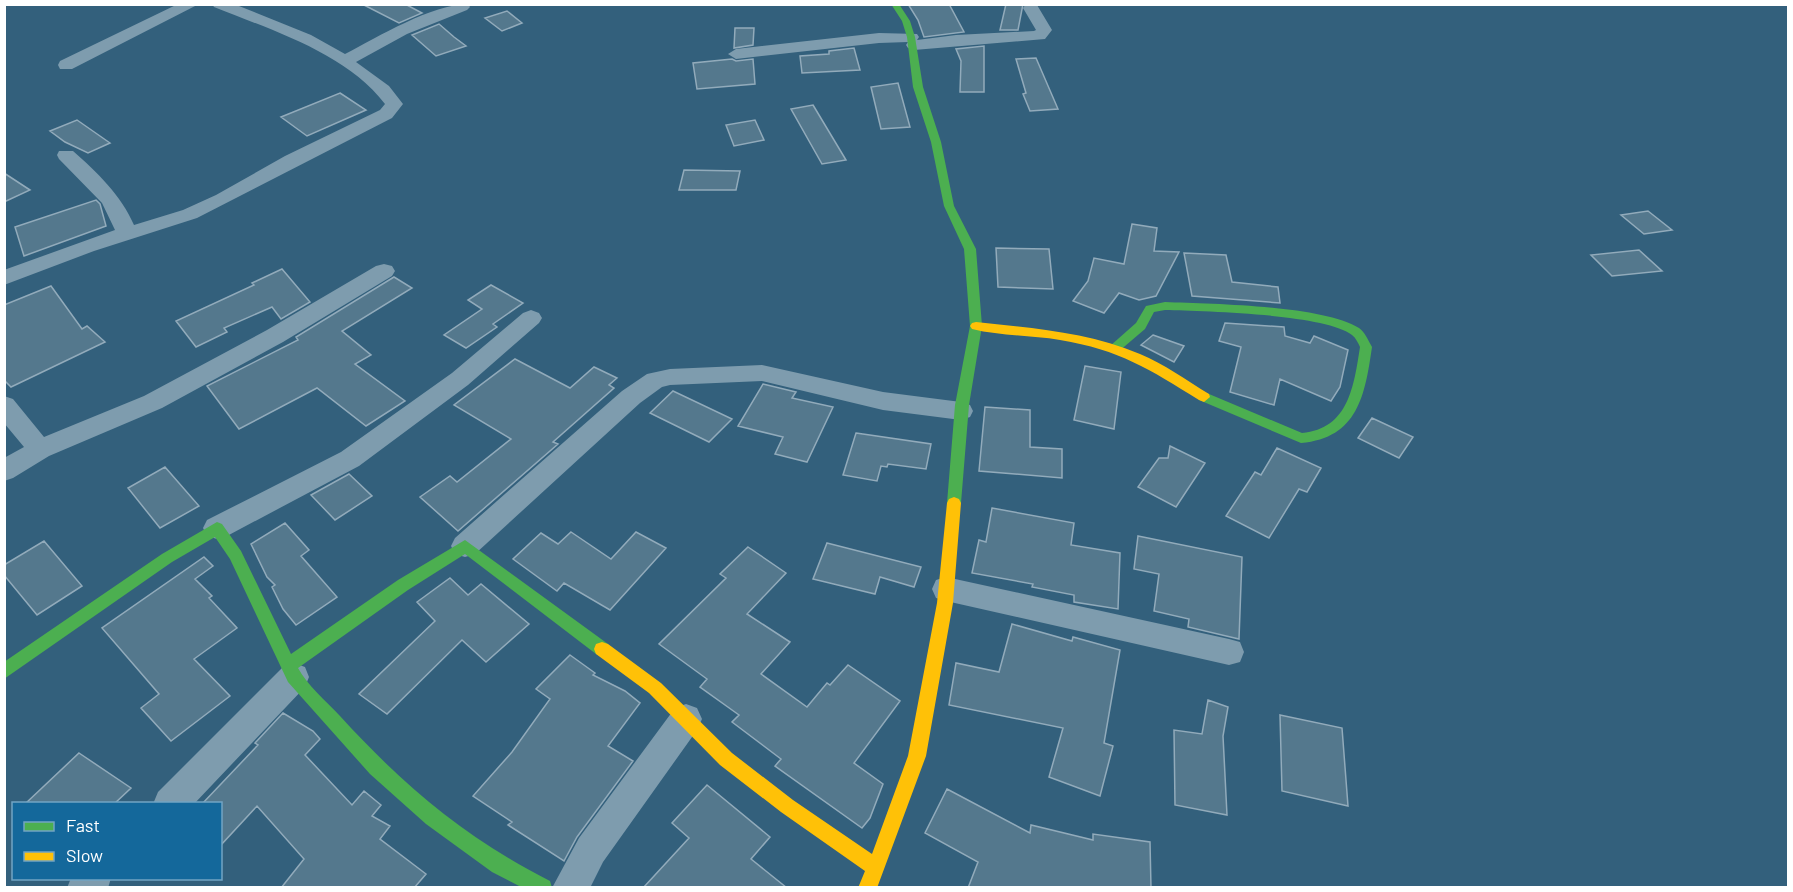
<svg xmlns="http://www.w3.org/2000/svg" width="1793" height="892" font-family="Barlow,sans-serif">
  <style>
    .building { fill: #54788d; stroke: #92abbb; stroke-width: 1.5 }
    .lines { fill: none; stroke-linecap: round; stroke-linejoin: round }
    .street { fill: #7e9cae; fill-rule: evenodd }
    .fast { fill: #4caf50; fill-rule: evenodd }
    .slow { fill: #ffc107; fill-rule: evenodd }
  </style>
  <rect width="100%" height="100%" fill="#33607c"/>
  <path class="building" d="M 362,4 L 405,4 L 422,13 L 399,23 Z
    M 908,4 L 949,4 L 964,32 L 924,37 L 918,20 Z
    M 1006,4 L 1023,4 L 1018,30 L 1000,30 Z
    M 507,11 L 522,23 L 502,31 L 485,18 Z
    M 439,24 L 454,37 L 466,46 L 436,56 L 412,35 Z
    M 735,28 L 754,28 L 753,45 L 734,48 Z
    M 984,46 L 984,92 L 960,92 L 961,61 L 956,49 Z
    M 854,48 L 860,70 L 802,73 L 800,56 L 829,54 L 829,51 Z
    M 1036,58 L 1058,109 L 1030,111 L 1023,94 L 1026,93 L 1016,59 Z
    M 732,59 L 736,61 L 753,59 L 755,84 L 697,89 L 693,63 Z
    M 898,83 L 910,127 L 881,129 L 871,87 Z
    M 340,93 L 366,110 L 307,136 L 281,117 Z
    M 813,105 L 846,160 L 822,164 L 791,109 Z
    M 77,120 L 110,143 L 88,153 L 65,142 L 50,131 Z
    M 755,120 L 764,140 L 734,146 L 726,125 Z
    M 684,170 L 740,171 L 736,190 L 679,190 Z
    M 4,173 L 30,190 L 4,202 Z
    M 96,200 L 100,204 L 106,226 L 24,256 L 15,227 Z
    M 1648,211 L 1672,230 L 1644,234 L 1621,215 Z
    M 1132,224 L 1157,228 L 1154,251 L 1179,252 L 1156,296 L 1139,300 L 1119,293 L 1104,313 L 1073,301 L 1088,281 L 1094,258 L 1124,264 Z
    M 996,248 L 1049,249 L 1053,289 L 998,287 Z
    M 1639,250 L 1662,271 L 1612,276 L 1591,255 Z
    M 1184,253 L 1226,255 L 1232,282 L 1278,287 L 1280,303 L 1192,296 Z
    M 282,269 L 310,302 L 281,319 L 272,307 L 224,328 L 227,332 L 196,347 L 176,321 L 254,285 L 252,283 Z
    M 394,277 L 412,288 L 342,331 L 371,355 L 355,364 L 405,401 L 366,426 L 317,388 L 239,429 L 207,386 L 298,340 L 296,337 Z
    M 491,285 L 523,303 L 493,324 L 497,327 L 466,348 L 444,335 L 482,309 L 468,300 Z
    M 51,286 L 82,329 L 87,326 L 105,342 L 11,387 L 4,380 L 4,305 Z
    M 1225,323 L 1284,327 L 1285,336 L 1310,343 L 1314,336 L 1348,350 L 1340,387 L 1331,401 L 1280,379 L 1274,405 L 1230,392 L 1241,347 L 1219,341 Z
    M 1153,335 L 1184,346 L 1174,362 L 1141,345 Z
    M 515,359 L 570,388 L 594,367 L 617,378 L 609,385 L 614,388 L 553,442 L 558,444 L 458,531 L 420,497 L 450,476 L 457,482 L 511,439 L 454,405 Z
    M 1085,366 L 1121,372 L 1114,429 L 1074,420 Z
    M 763,384 L 796,392 L 792,398 L 833,407 L 807,462 L 775,454 L 783,437 L 738,426 Z
    M 673,391 L 732,419 L 709,442 L 650,413 Z
    M 985,407 L 1030,410 L 1030,447 L 1062,449 L 1062,478 L 979,471 Z
    M 1372,418 L 1413,437 L 1399,458 L 1358,438 Z
    M 856,433 L 931,444 L 926,469 L 888,464 L 887,467 L 881,466 L 877,481 L 843,475 Z
    M 1170,446 L 1205,463 L 1176,507 L 1138,487 L 1159,458 L 1168,458 Z
    M 1277,448 L 1321,468 L 1307,492 L 1299,489 L 1269,538 L 1226,516 L 1255,472 L 1261,475 Z
    M 165,467 L 199,506 L 160,528 L 128,488 Z
    M 349,474 L 372,496 L 335,520 L 311,495 Z
    M 992,508 L 1074,523 L 1071,545 L 1120,553 L 1118,609 L 1074,602 L 1074,595 L 1032,587 L 1033,584 L 972,573 L 979,540 L 986,542 Z
    M 285,523 L 309,550 L 301,556 L 337,597 L 296,625 L 283,609 L 272,587 L 275,585 L 267,577 L 251,544 Z
    M 571,532 L 611,559 L 636,532 L 666,548 L 610,610 L 564,583 L 557,591 L 513,559 L 541,533 L 558,544 Z
    M 1138,536 L 1242,557 L 1239,639 L 1188,627 L 1189,619 L 1154,611 L 1159,574 L 1134,569 Z
    M 44,541 L 82,586 L 37,615 L 4,575 L 4,565 Z
    M 827,543 L 921,567 L 914,587 L 880,577 L 875,594 L 813,579 Z
    M 748,547 L 786,573 L 747,614 L 790,642 L 761,674 L 807,707 L 827,683 L 830,685 L 848,665 L 900,701 L 854,763 L 883,784 L 870,818 L 862,828 L 775,766 L 781,759 L 732,722 L 739,715 L 700,687 L 707,679 L 659,644 L 726,578 L 720,574 Z
    M 204,557 L 213,566 L 195,579 L 212,596 L 209,598 L 237,628 L 194,659 L 230,696 L 171,741 L 141,708 L 159,694 L 102,628 Z
    M 450,578 L 468,595 L 481,584 L 529,624 L 486,662 L 462,640 L 387,714 L 359,694 L 435,621 L 417,602 Z
    M 1012,624 L 1072,641 L 1073,637 L 1120,650 L 1104,743 L 1113,746 L 1100,796 L 1049,777 L 1063,728 L 949,705 L 956,663 L 999,672 Z
    M 570,655 L 595,673 L 593,675 L 625,691 L 640,703 L 608,746 L 633,761 L 577,837 L 564,861 L 508,825 L 512,822 L 473,796 L 512,752 L 550,699 L 536,689 Z
    M 1208,700 L 1228,707 L 1223,736 L 1227,815 L 1175,805 L 1174,730 L 1202,734 Z
    M 283,713 L 313,731 L 320,739 L 305,755 L 352,805 L 364,791 L 381,805 L 372,816 L 390,826 L 380,839 L 426,874 L 414,888 L 281,888 L 304,859 L 257,806 L 220,846 L 220,804 L 202,804 L 258,745 L 255,743 Z
    M 1280,715 L 1342,728 L 1348,806 L 1282,791 Z
    M 79,753 L 131,788 L 114,804 L 25,804 Z
    M 707,785 L 770,837 L 751,859 L 787,888 L 643,888 L 689,838 L 672,823 Z
    M 947,789 L 1030,833 L 1031,825 L 1093,840 L 1093,834 L 1150,842 L 1151,888 L 968,888 L 978,862 L 925,833 Z"/>
  <g class="lines">
    <path class="street" d="M 178,4 L 199,4 L 72,69 L 60,69 L 58,65 L 60,61 Z
      M 212,4 L 234,4 L 311,35 L 345,54 C 378,37 432,4 468,4 L 470,7 L 467,10 L 407,34 L 356,62 L 389,86 L 403,104 L 392,118 L 197,218 L 94,251 L 4,285 L 4,270 L 115,230 L 102,203 L 59,159 L 57,155 L 59,151 L 73,151 C 97,172 121,195 134,225 L 183,210 L 216,195 L 285,156 L 380,110 L 385,104 C 346,53 271,30 214,7 Z
      M 1026,4 L 1037,5 L 1052,30 L 1045,39 L 914,50 L 908,48 L 906,45 L 908,42 L 879,43 L 736,59 L 728,54 L 736,49 L 879,33 L 917,34 L 919,37 L 917,40 L 956,35 L 1034,31 L 1036,30 L 1023,8 Z
      M 384,264 L 392,266 L 395,271 L 392,276 L 283,342 L 162,408 L 49,456 L 13,478 L 4,481 L 4,458 L 24,447 L 4,423 L 4,396 L 13,399 L 44,437 L 144,396 L 267,330 L 376,266 Z
      M 531,310 L 539,313 L 542,318 L 539,323 L 468,385 L 359,466 L 227,536 L 217,539 L 207,536 L 203,528 L 207,520 L 341,452 L 452,373 L 523,313 Z
      M 762,365 L 883,392 L 961,402 L 970,405 L 973,411 L 970,417 L 961,420 L 883,410 L 762,381 L 670,385 L 662,387 L 640,403 L 475,554 L 465,557 L 455,554 L 451,546 L 455,538 L 622,391 L 647,374 L 670,369 Z
      M 946,577 L 1229,639 L 1240,642 L 1244,652 L 1240,662 L 1229,665 L 946,601 L 936,598 L 932,589 L 936,580 Z
      M 294,663 L 305,667 L 309,677 L 305,687 L 194,804 L 153,804 L 158,792 L 283,667 Z
      M 686,704 L 697,708 L 702,719 L 697,730 L 603,862 L 590,888 L 552,888 L 579,838 L 675,708 Z
      M 71,878 L 111,878 L 108,888 L 67,888 Z"/>
    <path class="fast" d="M 891,4 L 899,4 L 910,21 L 915,37 L 923,87 L 941,142 L 954,206 L 976,249 L 982,326 L 969,405 L 961,503 L 959,507 L 949,507 L 947,503 L 955,405 L 970,326 L 964,249 L 944,206 L 931,142 L 913,87 L 907,37 L 902,21 Z
      M 1165,302 C 1212,304 1321,305 1359,328 C 1365,332 1368,340 1372,347 C 1365,395 1358,438 1301,443 L 1199,400 L 1198,397 L 1204,392 L 1209,394 L 1302,433 C 1349,429 1354,385 1360,347 C 1358,343 1356,338 1352,335 C 1326,314 1203,311 1165,310 L 1154,312 L 1145,329 L 1118,352 L 1110,352 L 1108,349 L 1110,346 L 1136,323 L 1146,306 Z
      M 217,522 L 222,524 L 241,551 L 291,654 L 398,580 L 465,540 L 608,644 L 610,649 L 608,654 L 602,656 L 596,654 L 465,554 L 408,590 L 298,668 C 307,685 326,701 340,716 C 405,787 464,837 550,881 L 552,888 L 523,888 L 492,872 L 426,824 L 370,774 L 288,682 L 230,559 L 215,537 L 172,562 L 4,679 L 4,662 L 162,554 Z"/>
    <path class="slow" d="M 976,322 C 1031,328 1088,332 1140,354 C 1164,364 1186,380 1209,394 L 1210,397 L 1204,402 L 1199,400 C 1149,369 1120,350 1060,340 C 1031,335 1000,336 972,329 L 970,326 L 972,323 Z
      M 954,497 L 959,499 L 961,503 L 953,603 L 926,756 L 877,888 L 858,888 L 865,871 L 781,812 L 720,765 L 649,693 L 596,654 L 594,649 L 596,644 L 602,642 L 608,644 L 661,683 L 732,753 L 793,800 L 872,854 L 908,756 L 937,603 L 947,503 L 949,499 Z"/>
  </g>
  <rect width="1793" height="892" fill="none" stroke="#ffffff" stroke-width="12"/>
  <rect x="12" y="802" width="210" height="78" fill="#14689b" stroke="#72a4c3" stroke-width="1.5"/>
  <rect x="24" y="822" width="30" height="9" fill="#4caf50" stroke="#72a4c3" stroke-width="1.5"/>
  <text x="66" y="832" font-size="18" fill="#ffffff">Fast</text>
  <rect x="24" y="852" width="30" height="9" fill="#ffc107" stroke="#72a4c3" stroke-width="1.5"/>
  <text x="66" y="862" font-size="18" fill="#ffffff">Slow</text>
</svg>
